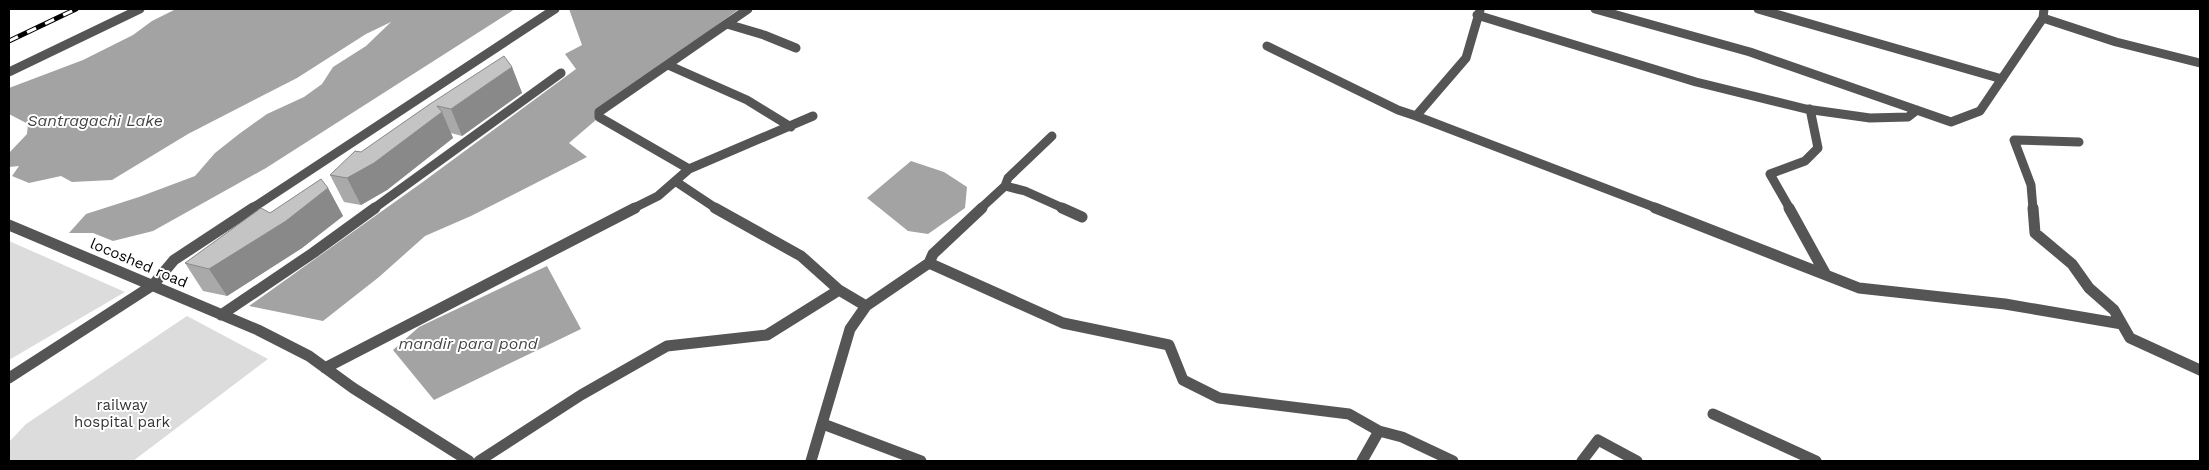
<svg xmlns="http://www.w3.org/2000/svg" width="2209" height="470" font-family="'Work Sans',sans-serif">
  <style>
    .green { fill: #dcdcdc }
    .water { fill: #a3a3a3 }
    .lines { fill: none; stroke-linecap: round; stroke-linejoin: round }
    .minor-far1 { stroke: #555; stroke-width: 9 }
    .minor { stroke: #555; stroke-width: 11 }
    .rail-casing { stroke: #000; stroke-width: 5 }
    .rail { stroke: #fff; stroke-width: 3; stroke-dasharray: 10; stroke-linecap: butt }
    .wall { fill: #a9a9a9 }
    .shaded-wall { fill: #898989 }
    .building { fill: #c4c4c4; stroke: #898989 }
    .labels { text-anchor: middle; stroke-width: 4; stroke-linejoin: round; paint-order: stroke }
    .street-label { font-size: 15px; fill: #000; stroke: #fff }
    .park-label { font-size: 15px; fill: #333; stroke: #fff }
    .water-label { font-size: 16px; font-style: italic; fill: #444; stroke: #fff }
  </style>
  <rect width="100%" height="100%" fill="#fff"/>
  <path class="green" d="M 9,241 L 125,292 L 9,360 Z
    M 187,316 L 268,359 L 133,461 L 9,461 L 9,442 L 26,424 Z"/>
  <path class="water" d="M 176,9 L 515,9 L 266,168 L 153,231 L 113,241 L 93,233 L 69,233 L 86,214 L 139,197 L 195,176 L 215,153 L 239,134 L 267,114 L 304,97 L 322,84 L 333,67 L 366,46 L 391,22 L 366,34 L 297,78 L 188,134 L 112,180 L 72,182 L 61,176 L 29,183 L 12,176 L 19,166 L 9,167 L 9,153 L 27,134 L 28,124 L 9,114 L 9,88 L 83,60 L 133,35 L 152,21 Z
    M 569,9 L 739,9 L 646,77 L 569,143 L 587,157 L 471,216 L 425,236 L 379,277 L 323,321 L 249,306 L 420,184 L 576,69 L 565,54 L 582,45 Z
    M 911,161 L 944,172 L 967,187 L 965,208 L 928,234 L 908,231 L 867,198 Z
    M 547,266 L 581,329 L 434,400 L 393,350 L 419,327 Z"/>
  <g class="lines">
    <path class="minor-far1" d="M 1595,9 L 1750,52 L 1951,122 L 1980,111 L 2043,18
      M 1758,9 L 2002,79
      M 2044,9 L 2043,18 L 2116,42 L 2200,63
      M 1477,15 L 1696,82 L 1806,109 L 1870,118 L 1908,117 L 1917,110
      M 727,24 L 764,35 L 796,48
      M 1267,46 L 1398,110 L 1416,116 L 1466,58 L 1480,10
      M 668,65 L 747,100 L 791,127
      M 9,72 L 140,9
      M 1416,116 L 1659,209
      M 689,169 L 599,117 L 599,112 L 748,9
      M 675,181 L 717,209
      M 1005,186 L 1025,191 L 1065,209
      M 251,209 L 555,9
      M 373,209 L 561,73
      M 632,209 L 658,196 L 689,169 L 813,116
      M 980,209 L 1005,186 L 1008,178 L 1052,136
      M 1790,209 L 1770,174 L 1805,161 L 1818,148 L 1810,109
      M 2033,209 L 2031,185 L 2014,140 L 2079,142"/>
    <path class="minor" d="M 715,208 L 801,256 L 839,290 L 866,306
      M 1062,208 L 1082,217
      M 1655,208 L 1859,288 L 2005,304 L 2122,324
      M 1789,208 L 1826,275
      M 2033,208 L 2035,233 L 2072,264 L 2089,288 L 2114,310 L 2130,338 L 2200,370
      M 9,225 L 258,330 L 309,356 L 353,388 L 469,461
      M 929,263 L 1063,323 L 1169,345 L 1183,380 L 1219,398 L 1349,414 L 1379,431 L 1402,437 L 1453,461
      M 221,315 L 313,253 L 375,208
      M 325,368 L 635,208
      M 9,378 L 153,285 L 174,260 L 253,208
      M 1713,414 L 1816,461
      M 823,424 L 921,461
      M 479,461 L 581,395 L 667,346 L 767,335 L 839,290
      M 811,461 L 850,329 L 866,306 L 929,263 L 933,254 L 982,208
      M 1362,461 L 1379,431
      M 1582,461 L 1598,440 L 1637,461"/>
    <defs>
      <path id="rail" d="M 9,41 L 76,9"/>
    </defs>
    <use href="#rail" class="rail-casing"/>
    <use href="#rail" class="rail"/>
  </g>
  <path class="wall" d="M 512,67 L 522,93 L 462,136 L 451,133 L 453,138 L 387,190 L 361,205 L 344,202 L 330,175 L 430,104 Z
    M 328,188 L 343,216 L 302,248 L 227,296 L 203,291 L 185,263 L 270,213 Z"/>
  <path class="shaded-wall" d="M 512,67 L 522,93 L 462,136 L 451,109 Z
    M 442,112 L 453,138 L 387,190 L 361,205 L 347,178 Z
    M 328,188 L 343,216 L 302,248 L 227,296 L 209,269 Z"/>
  <path class="building" d="M 504,56 L 512,67 L 451,109 L 437,106 L 442,112 L 374,163 L 347,178 L 330,175 L 355,151 L 361,152 L 430,104 Z
    M 321,179 L 328,188 L 286,221 L 209,269 L 185,263 L 261,208 L 270,213 Z"/>
  <g class="labels">
    <g class="street-label">
      <text transform="translate(139 263) rotate(23)" y="5">locoshed road</text>
    </g>
    <g class="park-label">
      <text x="122" y="410">railway<tspan x="122" dy="17">hospital park</tspan></text>
    </g>
    <g class="water-label">
      <text x="95" y="126">Santragachi Lake</text>
      <text x="468" y="349">mandir para pond</text>
    </g>
  </g>
  <rect width="2209" height="470" fill="none" stroke="#000000" stroke-width="20"/>
</svg>
